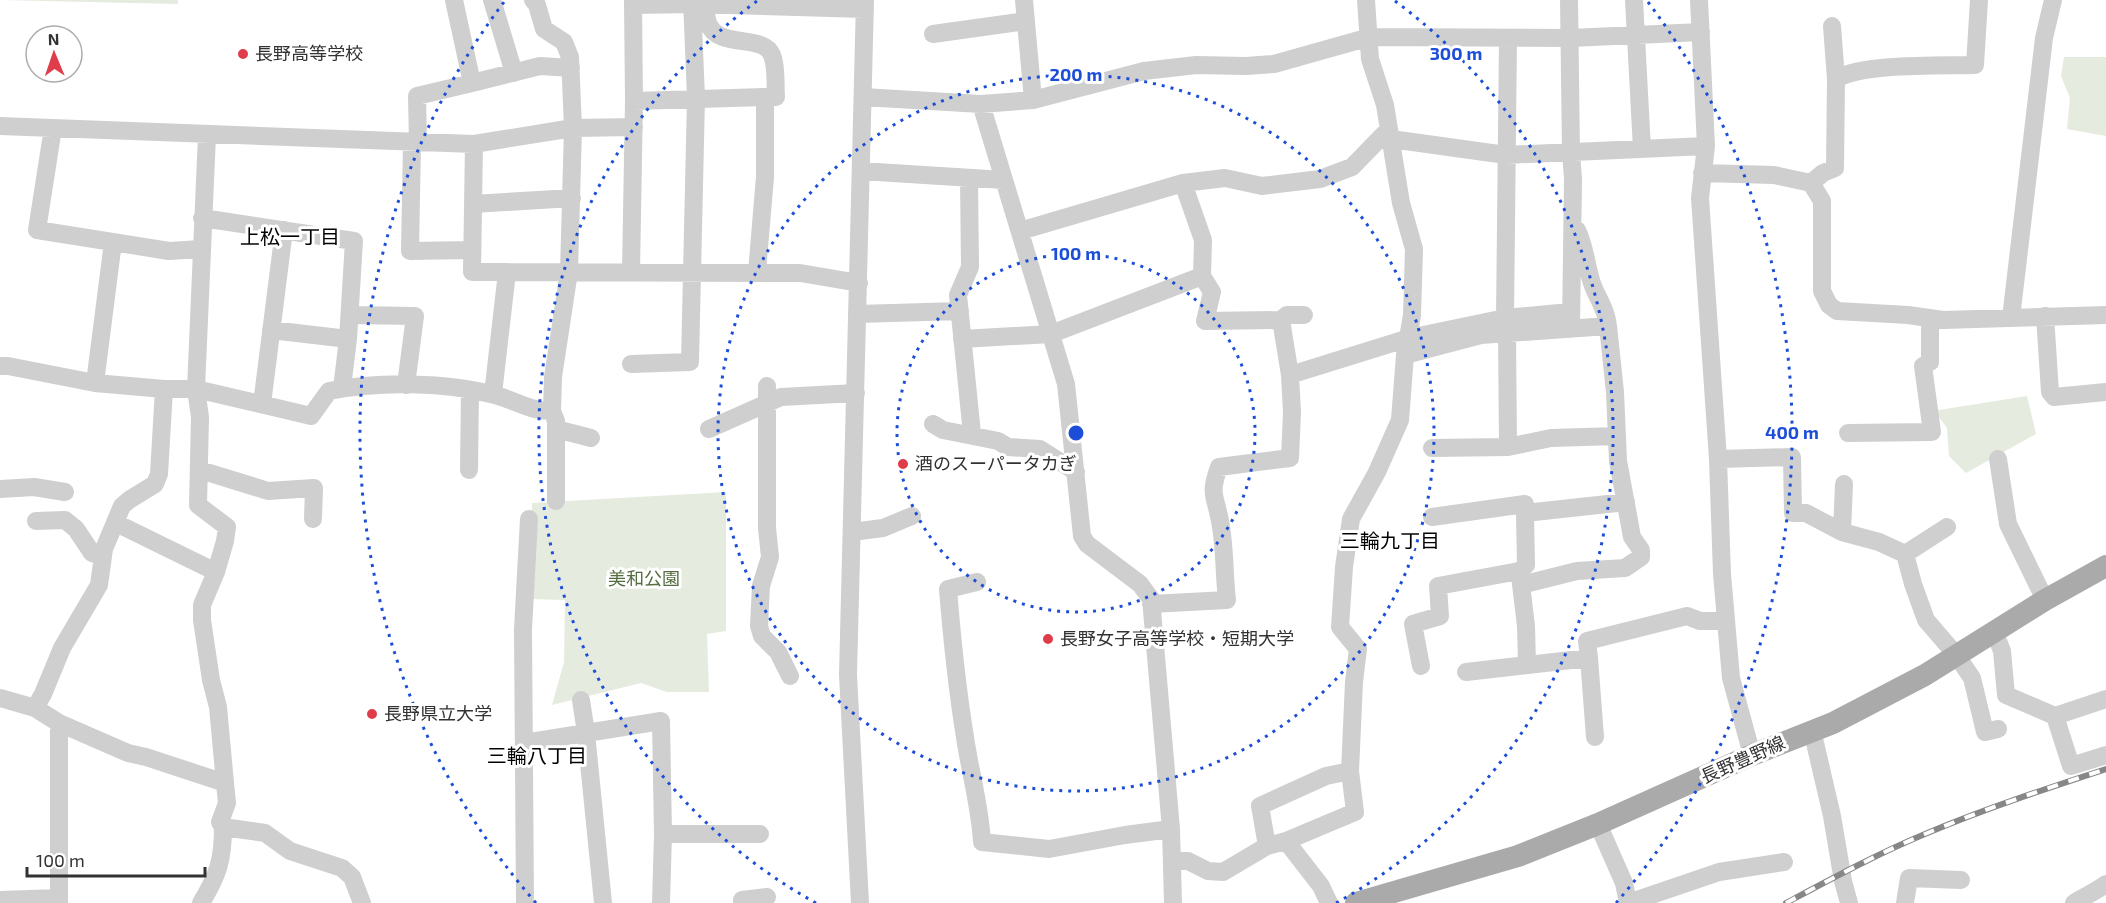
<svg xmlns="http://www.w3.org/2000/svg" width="2106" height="903" font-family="'Exo 2','Noto Sans JP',sans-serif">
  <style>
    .green { fill: #e5ebde }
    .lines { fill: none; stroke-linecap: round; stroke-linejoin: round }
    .minor { stroke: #cfcfcf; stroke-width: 18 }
    .major { stroke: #aaa; stroke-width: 22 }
    .rail-casing { stroke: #878787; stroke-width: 6 }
    .rail { stroke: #fff; stroke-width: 4; stroke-dasharray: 11; stroke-linecap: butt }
    .ring { fill: none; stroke: #1d4ed8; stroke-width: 3; stroke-dasharray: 3 6 }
    .poi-dot { fill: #e03d4a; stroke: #fff; stroke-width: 2 }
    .labels { text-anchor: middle; stroke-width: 6; stroke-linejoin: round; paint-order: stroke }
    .poi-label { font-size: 18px; fill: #323232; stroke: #fff; text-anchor: start }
    .park-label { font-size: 18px; fill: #556d40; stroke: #fff }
    .street-label { font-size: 18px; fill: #323232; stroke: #fff }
    .neighbourhood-label { font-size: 20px; fill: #000; stroke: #fff }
    .centre { fill: #1d4ed8; stroke: #fff; stroke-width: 3 }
    .ring-label { font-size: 18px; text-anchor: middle; font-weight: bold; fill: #1d4ed8; stroke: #fff; stroke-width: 6; stroke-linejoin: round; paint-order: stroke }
  </style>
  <rect width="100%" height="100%" fill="#fff"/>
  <path class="green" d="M 0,0 L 178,0 L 178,4 Z
    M 2064,57 L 2106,57 L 2106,136 L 2067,129 L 2070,98 L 2061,76 Z
    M 2027,396 L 2036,434 L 1966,473 L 1949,456 L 1947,428 L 1932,408 L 1939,410 Z
    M 726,492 L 726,631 L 707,634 L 709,692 L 667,692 L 641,683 L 552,705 L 564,662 L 565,600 L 530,599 L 532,503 Z"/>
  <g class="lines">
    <path class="minor" d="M 492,0 L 514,73
      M 533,0 L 537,5 L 544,29 L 564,42 L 570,57 L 573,128 L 634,127
      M 1024,0 L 1033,100
      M 1569,0 L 1571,152 L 1573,179 L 1571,328
      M 1634,0 L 1642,149
      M 1699,0 L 1706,146 L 1700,198 L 1718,459 L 1722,574 L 1731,678 L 1752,755
      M 634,5 L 692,4 L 865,9
      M 706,5 C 706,11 706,18 708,23 C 718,50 763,33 772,55 C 777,67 775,85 776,97 L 765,97
      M 1832,26 L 1836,79 C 1864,63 1941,66 1975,65 L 1979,0
      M 933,34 L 1026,21
      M 1508,38 L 1505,318 L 1507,332 L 1508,447
      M 472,83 L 540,66 L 571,68
      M 863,97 L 981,104 L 1033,100 L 1144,71 L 1196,65 L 1246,66 L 1274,64 L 1370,37 L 1571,38 L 1701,32
      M 634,101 L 765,97 L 765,177 L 757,272
      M 981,104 L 1066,384 L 1082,536 L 1087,544 L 1140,584 L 1151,599 L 1171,829 L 1173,903
      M 0,126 L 474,144 L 573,128 L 569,272 L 553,377 L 552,411 C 532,412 514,400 495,395 C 447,382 378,381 329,391 L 311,416 L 196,389 L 164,389 L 159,474 L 155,484 L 129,500 L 122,506 L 104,549 L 99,585 L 62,648 L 43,694 L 35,708
      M 53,128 L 37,230 L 169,251 L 201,249
      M 207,135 L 196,389 L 200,417 L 198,505 L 227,527 L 225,541 L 216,572 L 202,605 L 202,620 L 211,680 L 218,707 L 225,783
      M 1391,139 L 1506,155 L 1706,146
      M 412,143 L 410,251 L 471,250
      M 418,143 L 417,96 L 472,83 L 454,0
      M 474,144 L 472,272 L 800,273 L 859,283
      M 861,171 L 1004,180
      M 1702,173 L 1774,175 L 1811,183 L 1822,201 L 1822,291 L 1829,305 L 1837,311 L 1908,315 L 1943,320 L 2106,315
      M 969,178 L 970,267 L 958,295 L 972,434
      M 1183,183 L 1203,240 L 1202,276 L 1212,292 L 1205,321 L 1281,320 L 1287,315 L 1304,315
      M 1811,183 L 1823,173 L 1835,168 L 1836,79
      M 473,204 L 572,198
      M 202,218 L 354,241 L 348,339 L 342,388
      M 1577,230 C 1586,248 1586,268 1593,286 C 1599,301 1606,309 1608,326
      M 1020,231 L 1183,183 L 1225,178 L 1262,186 L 1320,179 L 1352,167 L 1389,129
      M 631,272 L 634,101 L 633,0
      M 858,314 L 960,311
      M 350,315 L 415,316 L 406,385
      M 2045,316 L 2050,392 L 2054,397 L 2106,392
      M 2011,318 L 2044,38 L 2053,0
      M 271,330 L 348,339
      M 962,339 L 1051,334 L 1202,276
      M 1405,355 L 1481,335 L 1608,326 L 1615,392 L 1618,461 L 1632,537 L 1641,550 L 1641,557 L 1625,568 L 1577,571 L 1521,585
      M 631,364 L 690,362 L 696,98 L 692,0
      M 0,366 L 8,366 L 95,383 L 164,389
      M 1290,375 L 1409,338 L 1505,318 L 1570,312
      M 95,383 L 113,242
      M 767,386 L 767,528 L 770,557 L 761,586 L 759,626 L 762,636 L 778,652 L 790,676
      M 493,394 L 507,272
      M 262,404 L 284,230
      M 552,411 L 556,421 L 556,501
      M 933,424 L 943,430 L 998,441 L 1008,447 L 1040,449 L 1076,472
      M 556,429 L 591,438
      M 709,429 L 781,397 L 856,393
      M 1848,433 L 1932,432 L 1923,366 L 1930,362 L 1930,319
      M 1432,448 L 1508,447 L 1551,438 L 1617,436
      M 1718,459 L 1792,457 L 1793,513 L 1806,513 L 1842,532 L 1844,484
      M 1998,459 L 2008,524 L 2045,600
      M 200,470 L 268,491 L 314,488 L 313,519
      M 469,470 L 470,390
      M 0,489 L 34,487 L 65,492
      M 1432,517 L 1525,504 L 1525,513
      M 36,521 L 65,520 L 76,529 L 92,553 L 103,556
      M 116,523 L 216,572
      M 852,532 L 883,528 L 912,516
      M 1842,532 L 1879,542 L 1905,554 L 1947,527
      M 1905,554 L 1913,584 L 1926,620 L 1957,656 L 1972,678 L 1985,732 L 1998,729
      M 1520,576 L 1526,626 L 1527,665
      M 977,582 L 948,589 C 952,639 957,688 965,737 C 970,772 980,806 982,842 L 1049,849 L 1125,835 L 1171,829
      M 1151,604 L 1227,600 C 1224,574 1225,546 1220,521 C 1215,494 1209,495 1219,467 L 1290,458 L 1292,412 L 1290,375 L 1281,320
      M 1994,631 L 2002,651 L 2006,695 L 2055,716 L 2106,699
      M 1589,658 L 1595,737
      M 1421,666 L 1413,624 L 1440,616 L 1438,586 L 1519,571 L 1526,565 L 1525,513 L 1626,502
      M 1466,672 L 1589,658 L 1587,641 L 1687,616 L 1700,621 L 1726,621
      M 0,698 L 35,708 L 59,723
      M 581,700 L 586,733 L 603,903
      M 2055,716 L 2071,766 L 2106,755
      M 1812,730 L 1832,816 L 1843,881 L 1849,903
      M 524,743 L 661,721 L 663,834 L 661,903
      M 1598,824 L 1624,883 L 1628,903
      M 663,834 L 760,834
      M 1286,841 L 1267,846 L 1260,806 L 1326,776 L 1350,771
      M 1172,861 L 1188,861 L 1208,871 L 1223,872 L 1267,846
      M 59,898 L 59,723 L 128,753 L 146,757 L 225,783 L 227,803 L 220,822 L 223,827 L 265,833 L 290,851 L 342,868 L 352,877 L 362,903
      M 0,900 L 59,898 L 59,903
      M 201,903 C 218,875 223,860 223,827
      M 525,903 L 523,629 L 529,519
      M 742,903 L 742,900 L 767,897
      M 860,903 L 848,675 L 865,0
      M 1329,903 L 1321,886 L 1286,841 L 1355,812 L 1350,771 L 1354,682 L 1358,649 L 1340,627 L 1344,567 L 1351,519 L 1377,472 L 1400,420 L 1405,355 L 1412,315 L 1414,249 L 1401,203 L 1385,105 L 1370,59 L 1366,0
      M 1628,903 L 1719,872 L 1784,862
      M 1905,903 L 1909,878 L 1961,880
      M 2074,903 C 2085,896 2095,892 2106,884"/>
    <path class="major" d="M 1356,903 L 1518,856 L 1598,824 L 1752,755 L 1833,723 L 1925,675 L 2045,600 L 2106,566"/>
    <defs>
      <path id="rail" d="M 1786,903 C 1831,879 1877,854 1925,834 C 1984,809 2045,789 2106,769"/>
    </defs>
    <use href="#rail" class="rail-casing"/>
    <use href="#rail" class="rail"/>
  </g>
  <g class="ring">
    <circle cx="1076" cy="433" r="179"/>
    <circle cx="1076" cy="433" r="358"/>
    <path d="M816 903A537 537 0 0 1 757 1M1395 1A537 537 0 0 1 1336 903"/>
    <path d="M536 903A716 716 0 0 1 504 2M1648 2A716 716 0 0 1 1616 903"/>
  </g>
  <g class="poi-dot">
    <circle cx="243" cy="54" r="6"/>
    <circle cx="903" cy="464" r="6"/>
    <circle cx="1048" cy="639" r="6"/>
    <circle cx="372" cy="714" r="6"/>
  </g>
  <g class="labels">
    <g class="poi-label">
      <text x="255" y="60">長野高等学校</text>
      <text x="915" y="470">酒のスーパータカぎ</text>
      <text x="1060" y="645">長野女子高等学校・短期大学</text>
      <text x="384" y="720">長野県立大学</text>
    </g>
    <g class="park-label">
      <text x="644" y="585">美和公園</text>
    </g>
    <g class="street-label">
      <text transform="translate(1743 760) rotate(-24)" y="6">長野豊野線</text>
    </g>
    <g class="neighbourhood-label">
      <text x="290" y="244">上松一丁目</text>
      <text x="1390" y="548">三輪九丁目</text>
      <text x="537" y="763">三輪八丁目</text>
    </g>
  </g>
  <circle cx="1076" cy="433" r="9" class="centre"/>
  <g class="ring-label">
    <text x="1456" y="60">300 m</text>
    <text x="1076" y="81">200 m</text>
    <text x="1076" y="260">100 m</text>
    <text x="1792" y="439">400 m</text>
  </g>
  <g transform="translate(54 54) rotate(358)"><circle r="28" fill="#ffffff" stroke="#adadad" stroke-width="1.5"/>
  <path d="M0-4.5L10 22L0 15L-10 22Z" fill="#e03d4a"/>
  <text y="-9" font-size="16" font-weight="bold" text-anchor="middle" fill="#323232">N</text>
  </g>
  <path d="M27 867v9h178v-9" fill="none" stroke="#323232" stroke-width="3"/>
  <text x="36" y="867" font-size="18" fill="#323232" stroke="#ffffff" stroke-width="4.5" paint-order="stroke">100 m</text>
</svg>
